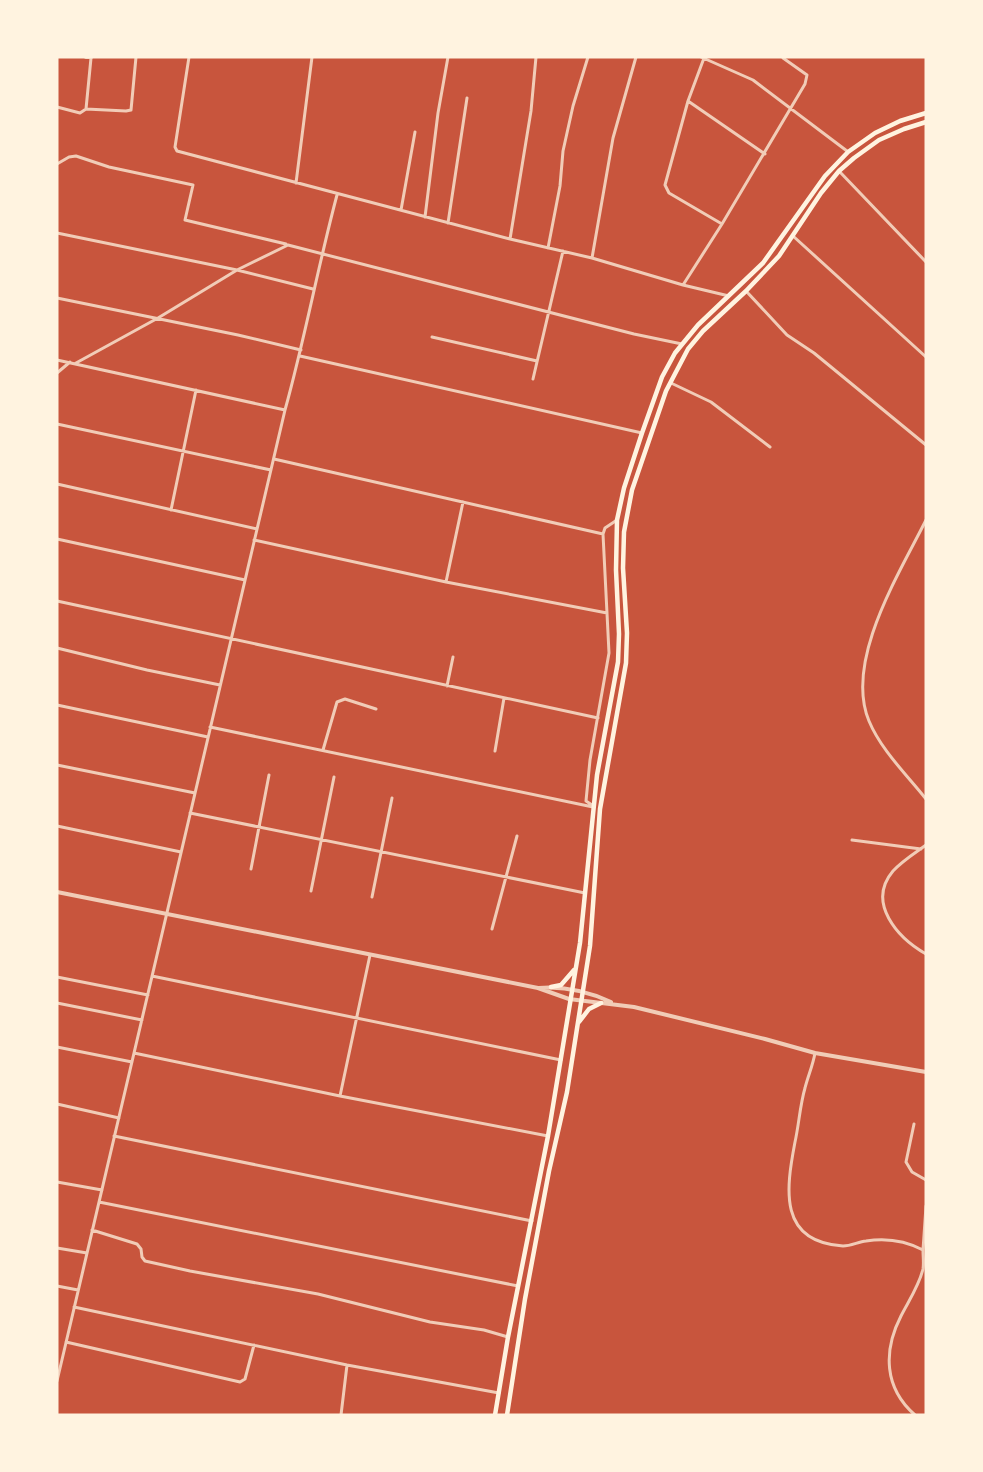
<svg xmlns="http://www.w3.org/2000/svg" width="983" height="1472" font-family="'Roboto Condensed',sans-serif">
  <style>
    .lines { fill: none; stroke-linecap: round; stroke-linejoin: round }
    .minor { stroke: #f1ccb7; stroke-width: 3 }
    .tertiary { stroke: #f1ccb7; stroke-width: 4 }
    .primary { stroke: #fff3e0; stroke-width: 4.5 }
  </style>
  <rect width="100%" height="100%" fill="#c8553d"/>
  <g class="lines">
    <path class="minor" d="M 189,57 L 175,147 L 177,151 L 510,239 L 592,258 L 683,285 L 729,296
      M 701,57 L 753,80 L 847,151
      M 704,58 L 688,101 L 665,185 L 669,193 L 722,224
      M 688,101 L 765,154
      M 57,107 L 80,113 L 86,109 L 91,58
      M 86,109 L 126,111 L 131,110 L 136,57
      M 57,164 L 69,157 L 76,156 L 109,167 L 193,185 L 185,220 L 286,244
      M 839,171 L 926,262
      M 296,183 L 312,57
      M 401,210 L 415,132
      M 425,217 L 438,113 L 448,57
      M 448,223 L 467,98
      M 57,233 L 237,270 L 313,289
      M 793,236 L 926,357
      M 510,239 L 531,111 L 536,57
      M 548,248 L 560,186 L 563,151 L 573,106 L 588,57
      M 592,258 L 613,138 L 636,57
      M 683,285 L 722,224 L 805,84 L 807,75 L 783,58
      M 746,291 L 787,335 L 814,353 L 926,445
      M 57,298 L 238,335 L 301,350
      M 432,337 L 537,361
      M 300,356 L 642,433
      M 57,360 L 285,410
      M 76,363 L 158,318 L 237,270 L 288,245 L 634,334 L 682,344
      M 57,373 L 70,362
      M 533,379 L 563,251
      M 671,383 L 711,402 L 770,447
      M 57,424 L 271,470
      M 274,459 L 603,534
      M 57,484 L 257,529
      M 171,510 L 196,390
      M 926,520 C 899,574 844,661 869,721 C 881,750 907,775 926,799
      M 57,539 L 245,580
      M 254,540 L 446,582 L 607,613
      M 446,582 L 463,502
      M 57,601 L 598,718
      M 57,648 L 147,670 L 220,685
      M 447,686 L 453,657
      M 57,705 L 208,737
      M 210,727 L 593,807
      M 323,750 L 337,702 L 345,699 L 376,709
      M 495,751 L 504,698
      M 57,765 L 195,793
      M 592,805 L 586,801 L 590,760 L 609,653 L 603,534 L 605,528 L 617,520
      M 190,813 L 585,893
      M 57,826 L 181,852
      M 852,840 L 921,849
      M 926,845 C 915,853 902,861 893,871 C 866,903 898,938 926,954
      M 251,869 L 269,775
      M 311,891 L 334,777
      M 372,897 L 392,798
      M 492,929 L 517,836
      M 152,976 L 561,1060
      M 57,977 L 148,995
      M 57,1003 L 142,1020
      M 57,1047 L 132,1062
      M 134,1053 L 340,1096 L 548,1136
      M 815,1053 C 813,1065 808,1076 805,1088 C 800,1105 799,1124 795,1142 C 786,1189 778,1242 843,1246 C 851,1246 858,1242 866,1241 C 885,1238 906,1241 923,1250 C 923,1257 924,1263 923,1269 C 919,1286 908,1302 901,1316 C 883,1351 884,1388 915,1415
      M 340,1096 L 370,955
      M 57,1104 L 119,1118
      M 914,1124 L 906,1162 L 912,1172 L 926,1180
      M 114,1136 L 532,1221
      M 57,1182 L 102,1190
      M 99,1202 L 518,1286
      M 92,1230 L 137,1244 L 141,1249 L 142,1257 L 145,1261 L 190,1271 L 318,1294 L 430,1322 L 484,1330 L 508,1337
      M 57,1248 L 87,1253
      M 923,1250 L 926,1206
      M 57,1286 L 78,1290
      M 74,1307 L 347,1365 L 499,1393
      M 66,1342 L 240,1382 L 245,1379 L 254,1345
      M 57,1381 L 285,410 C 305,338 318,266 337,195
      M 341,1415 L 347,1365"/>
    <path class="tertiary" d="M 86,57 L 91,57
      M 57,892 L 538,988 L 569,999 L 634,1007 L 765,1039 L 815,1053 L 926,1072
      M 539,988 C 563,986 589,992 611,1002"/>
    <path class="primary" d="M 551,987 L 561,985 L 574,970
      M 579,1022 L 589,1009 L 601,1003
      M 495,1415 L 508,1337 L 548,1136 L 580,943 L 597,775 L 618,662 L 619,634 L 616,570 L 617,520 L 624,488 L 642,433 L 662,377 L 675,353 L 698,325 L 763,263 L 825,176 L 848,152 L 875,133 L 900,121 L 926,113
      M 507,1415 L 525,1299 L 549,1171 L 567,1092 L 590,946 L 600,809 L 626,663 L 627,633 L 623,568 L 624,532 L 632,490 L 666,391 L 688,349 L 703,331 L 746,291 L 779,256 L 821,193 L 839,171 L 854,158 L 879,140 L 904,129 L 926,122"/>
  </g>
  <rect width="983" height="1472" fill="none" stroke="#fff3e0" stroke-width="117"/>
</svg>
